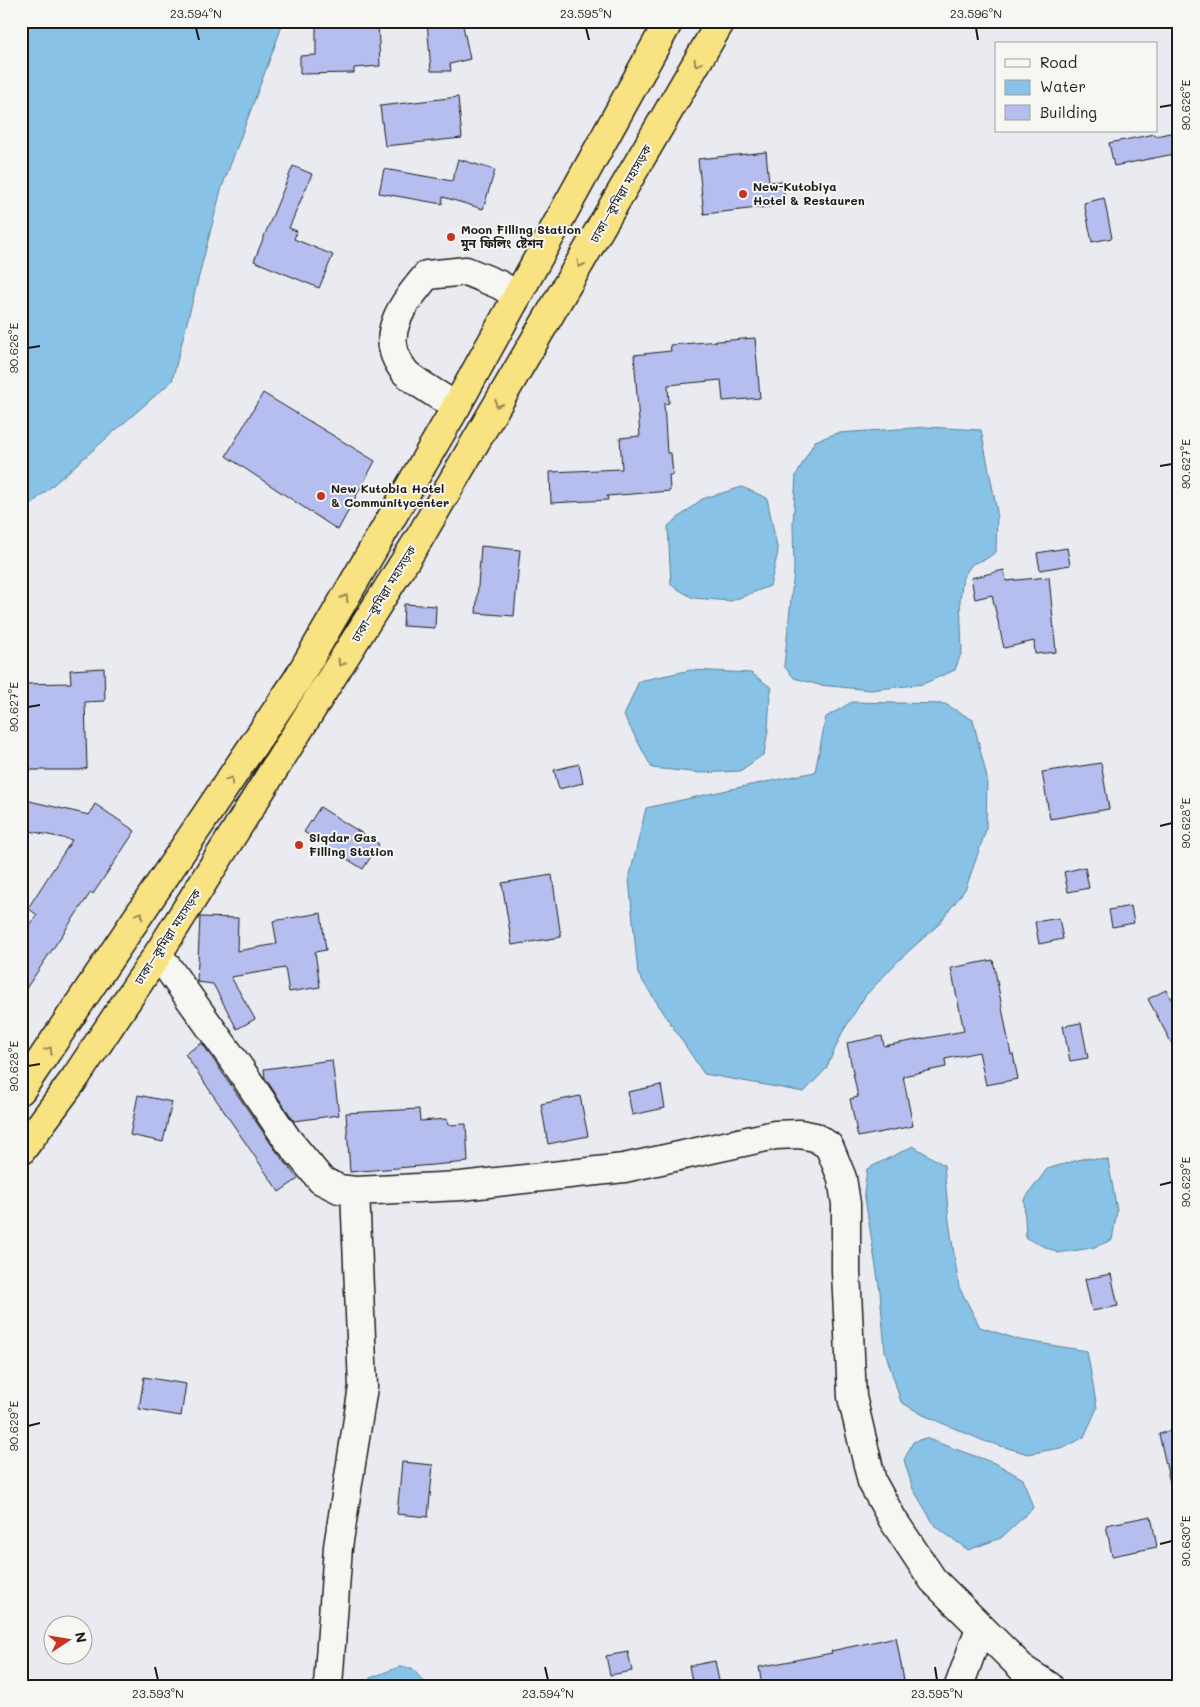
<svg xmlns="http://www.w3.org/2000/svg" width="1200" height="1707" font-family="Mali,'Noto Sans Bengali',sans-serif">
  <style>
    .water { fill: #88c2e7; stroke: #5d8096 }
    .building { fill: #b5beef; stroke: #1c1c1c }
    .lines { fill: none; stroke-linecap: round; stroke-linejoin: round }
    .minor-casing { stroke: #1c1c1c; stroke-width: 31 }
    .highway-casing { stroke: #1c1c1c; stroke-width: 31 }
    .minor { stroke: #f6f6f2; stroke-width: 28 }
    .highway { stroke: #f8e281; stroke-width: 28 }
    .oneway { stroke: #958954 }
    .ticks { fill: none; stroke: #1c1c1c; stroke-width: 2 }
    .poi-dot { fill: #c8321e; stroke: #f6f6f2; stroke-width: 2 }
    .labels { text-anchor: middle; stroke-width: 4; stroke-linejoin: round; paint-order: stroke }
    .poi-label { font-size: 12px; font-weight: bold; fill: #1c1c1c; stroke: #f6f6f2; text-anchor: start }
    .street-label { font-size: 12px; fill: #1c1c1c; stroke: #f6f6f2 }
    .neatline { fill: none; stroke: #1c1c1c; stroke-width: 2 }
    .ticks-label { font-size: 12px; text-anchor: middle; fill: #1c1c1c }
  </style>
  <rect width="100%" height="100%" fill="#e9ebf1"/>
  <filter id="ink" filterUnits="userSpaceOnUse"><feTurbulence type="fractalNoise" baseFrequency=".02" numOctaves="2"/><feDisplacementMap in="SourceGraphic" scale="10" xChannelSelector="R" yChannelSelector="G"/><feConvolveMatrix kernelMatrix="1 2 1 2 8 2 1 2 1" color-interpolation-filters="sRGB"/></filter>
  <g filter="url(#ink)">
    <path class="water" d="M 21,21 L 284,21 L 221,190 L 172,381 L 21,513 Z
      M 928,427 L 981,430 L 997,511 L 996,552 L 986,559 L 972,564 L 963,577 L 960,600 L 962,651 L 955,670 L 923,684 L 871,690 L 819,685 L 794,678 L 784,666 L 794,571 L 793,524 L 796,475 L 815,441 L 838,433 Z
      M 742,487 L 767,498 L 778,552 L 770,586 L 731,601 L 693,598 L 671,585 L 668,526 L 702,499 Z
      M 691,670 L 751,673 L 772,688 L 770,695 L 768,730 L 764,754 L 740,771 L 701,773 L 652,768 L 624,716 L 639,681 Z
      M 852,702 L 945,704 L 973,720 L 987,778 L 986,830 L 966,888 L 939,924 L 899,960 L 865,996 L 842,1033 L 826,1069 L 804,1092 L 704,1074 L 638,974 L 629,879 L 646,808 L 736,788 L 815,772 L 826,717 Z
      M 913,1146 L 944,1165 L 949,1221 L 959,1287 L 980,1327 L 1020,1340 L 1087,1351 L 1097,1408 L 1084,1437 L 1066,1447 L 1028,1454 L 984,1441 L 923,1415 L 901,1402 L 885,1351 L 880,1292 L 864,1192 L 867,1169 Z
      M 1085,1158 L 1108,1160 L 1117,1211 L 1112,1240 L 1092,1248 L 1058,1253 L 1026,1238 L 1024,1200 L 1047,1169 Z
      M 925,1438 L 997,1464 L 1023,1479 L 1033,1508 L 1001,1538 L 968,1550 L 935,1526 L 913,1489 L 904,1460 L 913,1442 Z
      M 399,1667 L 412,1668 L 427,1686 L 367,1686 L 370,1678 Z"/>
    <path class="building" d="M 316,21 L 378,21 L 380,66 L 354,68 L 354,73 L 300,74 L 300,56 L 316,55 Z
      M 427,21 L 462,21 L 470,59 L 450,64 L 451,71 L 431,71 Z
      M 458,97 L 462,138 L 385,146 L 380,106 Z
      M 1179,131 L 1179,153 L 1114,166 L 1109,143 L 1155,134 L 1156,136 Z
      M 766,152 L 769,182 L 783,181 L 785,205 L 704,214 L 698,159 Z
      M 458,159 L 495,170 L 483,209 L 443,197 L 442,204 L 379,193 L 384,169 L 452,181 Z
      M 293,166 L 312,174 L 289,228 L 297,231 L 294,239 L 333,255 L 319,288 L 254,261 Z
      M 1104,198 L 1112,238 L 1092,242 L 1084,203 Z
      M 755,338 L 760,398 L 723,401 L 721,380 L 668,385 L 669,403 L 664,404 L 667,453 L 671,453 L 673,475 L 669,475 L 670,491 L 607,496 L 608,500 L 551,503 L 550,472 L 622,469 L 620,438 L 640,436 L 634,355 L 671,351 L 670,345 Z
      M 263,393 L 375,461 L 338,530 L 226,456 Z
      M 481,546 L 520,550 L 514,616 L 476,613 Z
      M 1067,548 L 1070,565 L 1040,570 L 1037,553 Z
      M 1004,570 L 1006,581 L 1049,577 L 1056,652 L 1035,654 L 1034,641 L 1004,648 L 992,595 L 975,599 L 971,578 Z
      M 404,604 L 436,606 L 435,628 L 403,626 Z
      M 104,668 L 105,701 L 85,702 L 87,768 L 79,770 L 25,770 L 22,684 L 71,683 L 70,670 Z
      M 1101,763 L 1109,809 L 1050,819 L 1042,772 Z
      M 579,764 L 583,783 L 559,789 L 554,770 Z
      M 21,799 L 89,815 L 95,804 L 135,831 L 93,894 L 91,892 L 21,996 L 21,938 L 37,915 L 28,908 L 72,840 L 30,831 L 31,825 L 21,825 Z
      M 320,807 L 379,844 L 363,869 L 304,832 Z
      M 1085,867 L 1089,888 L 1068,892 L 1064,872 Z
      M 552,875 L 561,937 L 512,945 L 502,883 Z
      M 1131,906 L 1134,923 L 1112,927 L 1109,910 Z
      M 321,913 L 326,950 L 315,952 L 320,987 L 289,992 L 285,968 L 231,977 L 255,1019 L 237,1029 L 213,984 L 197,982 L 200,917 L 238,918 L 237,951 L 277,944 L 273,921 Z
      M 1059,918 L 1063,939 L 1039,944 L 1035,922 Z
      M 993,960 L 1011,1055 L 1013,1054 L 1018,1079 L 986,1085 L 979,1052 L 945,1059 L 946,1067 L 903,1076 L 913,1126 L 858,1137 L 850,1099 L 858,1097 L 847,1043 L 882,1036 L 884,1046 L 964,1031 L 951,968 Z
      M 1166,990 L 1179,1013 L 1179,1057 L 1148,999 Z
      M 1081,1023 L 1088,1058 L 1070,1061 L 1063,1026 Z
      M 202,1043 L 274,1148 L 298,1179 L 279,1192 L 185,1054 Z
      M 332,1060 L 339,1115 L 294,1121 L 265,1078 L 264,1069 Z
      M 661,1085 L 665,1108 L 632,1115 L 628,1092 Z
      M 138,1095 L 172,1102 L 163,1142 L 130,1135 Z
      M 580,1096 L 588,1136 L 548,1144 L 541,1104 Z
      M 419,1109 L 420,1121 L 447,1119 L 448,1125 L 466,1124 L 468,1162 L 350,1172 L 346,1113 Z
      M 1111,1274 L 1118,1306 L 1092,1311 L 1085,1279 Z
      M 144,1377 L 186,1384 L 181,1416 L 139,1409 Z
      M 1179,1429 L 1179,1486 L 1171,1487 L 1159,1434 Z
      M 402,1462 L 433,1465 L 428,1517 L 397,1514 Z
      M 1151,1516 L 1157,1547 L 1112,1556 L 1106,1525 Z
      M 896,1637 L 905,1686 L 762,1686 L 759,1667 L 832,1653 L 831,1651 Z
      M 628,1652 L 632,1671 L 610,1675 L 606,1656 Z
      M 715,1661 L 720,1686 L 693,1686 L 689,1666 Z"/>
    <g class="lines">
      <defs>
        <path id="minor" d="M 456,407 C 445,399 413,381 405,372 C 376,336 403,304 427,275 L 466,271 L 500,285 L 517,296
          M 158,954 L 240,1069 L 287,1139 L 321,1180 L 339,1189 L 355,1191 L 461,1186 L 624,1168 L 775,1135 L 800,1134 L 815,1137 L 829,1146 L 842,1178 L 846,1204 L 846,1271 L 852,1397 L 872,1482 L 893,1520 L 933,1580 L 1024,1670 L 1049,1686
          M 328,1686 L 338,1547 L 363,1387 L 355,1191
          M 959,1686 L 980,1628"/>
        <path id="highway" d="M 21,1090 L 297,680 L 456,407 L 669,21
          M 21,1151 L 75,1078 L 158,954 L 420,537 L 721,21"/>
      </defs>
      <use href="#minor" class="minor-casing"/>
      <use href="#highway" class="highway-casing"/>
      <use href="#minor" class="minor"/>
      <use href="#highway" class="highway"/>
    </g>
    <defs><path id="oneway-chevron" d="M-2-3.5L2.5 0L-2 3.5" fill="none" stroke-width="1.6" stroke-linecap="round" stroke-linejoin="round" transform="scale(1.25)"/></defs>
    <g class="oneway">
      <use href="#oneway-chevron" transform="translate(697 63) rotate(120)"/>
      <use href="#oneway-chevron" transform="translate(580 264) rotate(120)"/>
      <use href="#oneway-chevron" transform="translate(498 404) rotate(120)"/>
      <use href="#oneway-chevron" transform="translate(345 598) rotate(-60)"/>
      <use href="#oneway-chevron" transform="translate(341 663) rotate(122)"/>
      <use href="#oneway-chevron" transform="translate(230 780) rotate(-56)"/>
      <use href="#oneway-chevron" transform="translate(140 915) rotate(-56)"/>
      <use href="#oneway-chevron" transform="translate(49 1050) rotate(-56)"/>
    </g>
  </g>
  <path class="ticks" d="M 196,28 L 199,40M 586,28 L 589,40M 976,28 L 978,40M 1160,107 L 1172,105M 28,348 L 40,346M 1160,466 L 1172,464M 28,707 L 40,705M 1160,826 L 1172,823M 28,1066 L 40,1064M 1160,1185 L 1172,1182M 28,1426 L 40,1423M 1160,1544 L 1172,1541M 155,1667 L 158,1680M 545,1667 L 548,1680M 935,1667 L 937,1680"/>
  <g class="poi-dot">
    <circle cx="743" cy="194" r="5"/>
    <circle cx="451" cy="237" r="5"/>
    <circle cx="321" cy="496" r="5"/>
    <circle cx="299" cy="845" r="5"/>
  </g>
  <g class="labels">
    <g class="poi-label">
      <text x="753" y="191">New-Kutobiya<tspan x="753" dy="14">Hotel &amp; Restauren</tspan></text>
      <text x="461" y="234">Moon Filling Station<tspan x="461" dy="14">মুন ফিলিং ষ্টেশন</tspan></text>
      <text x="331" y="493">New Kutobia Hotel<tspan x="331" dy="14">&amp; Communitycenter</tspan></text>
      <text x="309" y="842">Siqdar Gas<tspan x="309" dy="14">Filling Station</tspan></text>
    </g>
    <g class="street-label">
      <text transform="translate(621 194) rotate(-60)" y="4">ঢাকা–কুমিল্লা মহাসড়ক</text>
      <text transform="translate(384 594) rotate(-58)" y="4">ঢাকা–কুমিল্লা মহাসড়ক</text>
      <text transform="translate(168 937) rotate(-57)" y="4">ঢাকা–কুমিল্লা মহাসড়ক</text>
    </g>
  </g>
  <rect width="1200" height="1707" fill="none" stroke="#f6f6f2" stroke-width="55"/>
  <rect x="995" y="42" width="162" height="90" fill="#f6f6f2" stroke="#9f9f9c"/>
  <rect x="1005" y="59" width="25" height="8" fill="#f6f6f2" stroke="#9f9f9c"/>
  <text x="1040" y="68" font-size="15" fill="#1c1c1c">Road</text>
  <rect x="1005" y="80" width="25" height="15" fill="#88c2e7" stroke="#9f9f9c"/>
  <text x="1040" y="92" font-size="15" fill="#1c1c1c">Water</text>
  <rect x="1005" y="105" width="25" height="15" fill="#b5beef" stroke="#9f9f9c"/>
  <text x="1040" y="118" font-size="15" fill="#1c1c1c">Building</text>
  <g transform="translate(68 1640) rotate(78)"><circle r="24" fill="#f6f6f2" stroke="#9f9f9c"/>
  <path d="M0-4L9 19L0 12L-9 19Z" fill="#c8321e"/>
  <text y="-8" font-size="14" font-weight="bold" text-anchor="middle" fill="#1c1c1c">N</text>
  </g>
  <rect x="28" y="28" width="1144" height="1652" class="neatline"/>
  <g class="ticks-label">
    <text x="196" y="18">23.594°N</text>
    <text x="586" y="18">23.595°N</text>
    <text x="976" y="18">23.596°N</text>
    <text transform="translate(1186 105) rotate(-90)" y="4">90.626°E</text>
    <text transform="translate(14 348) rotate(-90)" y="4">90.626°E</text>
    <text transform="translate(1186 464) rotate(-90)" y="4">90.627°E</text>
    <text transform="translate(14 707) rotate(-90)" y="4">90.627°E</text>
    <text transform="translate(1186 823) rotate(-90)" y="4">90.628°E</text>
    <text transform="translate(14 1066) rotate(-90)" y="4">90.628°E</text>
    <text transform="translate(1186 1182) rotate(-90)" y="4">90.629°E</text>
    <text transform="translate(14 1426) rotate(-90)" y="4">90.629°E</text>
    <text transform="translate(1186 1541) rotate(-90)" y="4">90.630°E</text>
    <text x="158" y="1698">23.593°N</text>
    <text x="548" y="1698">23.594°N</text>
    <text x="937" y="1698">23.595°N</text>
  </g>
</svg>
